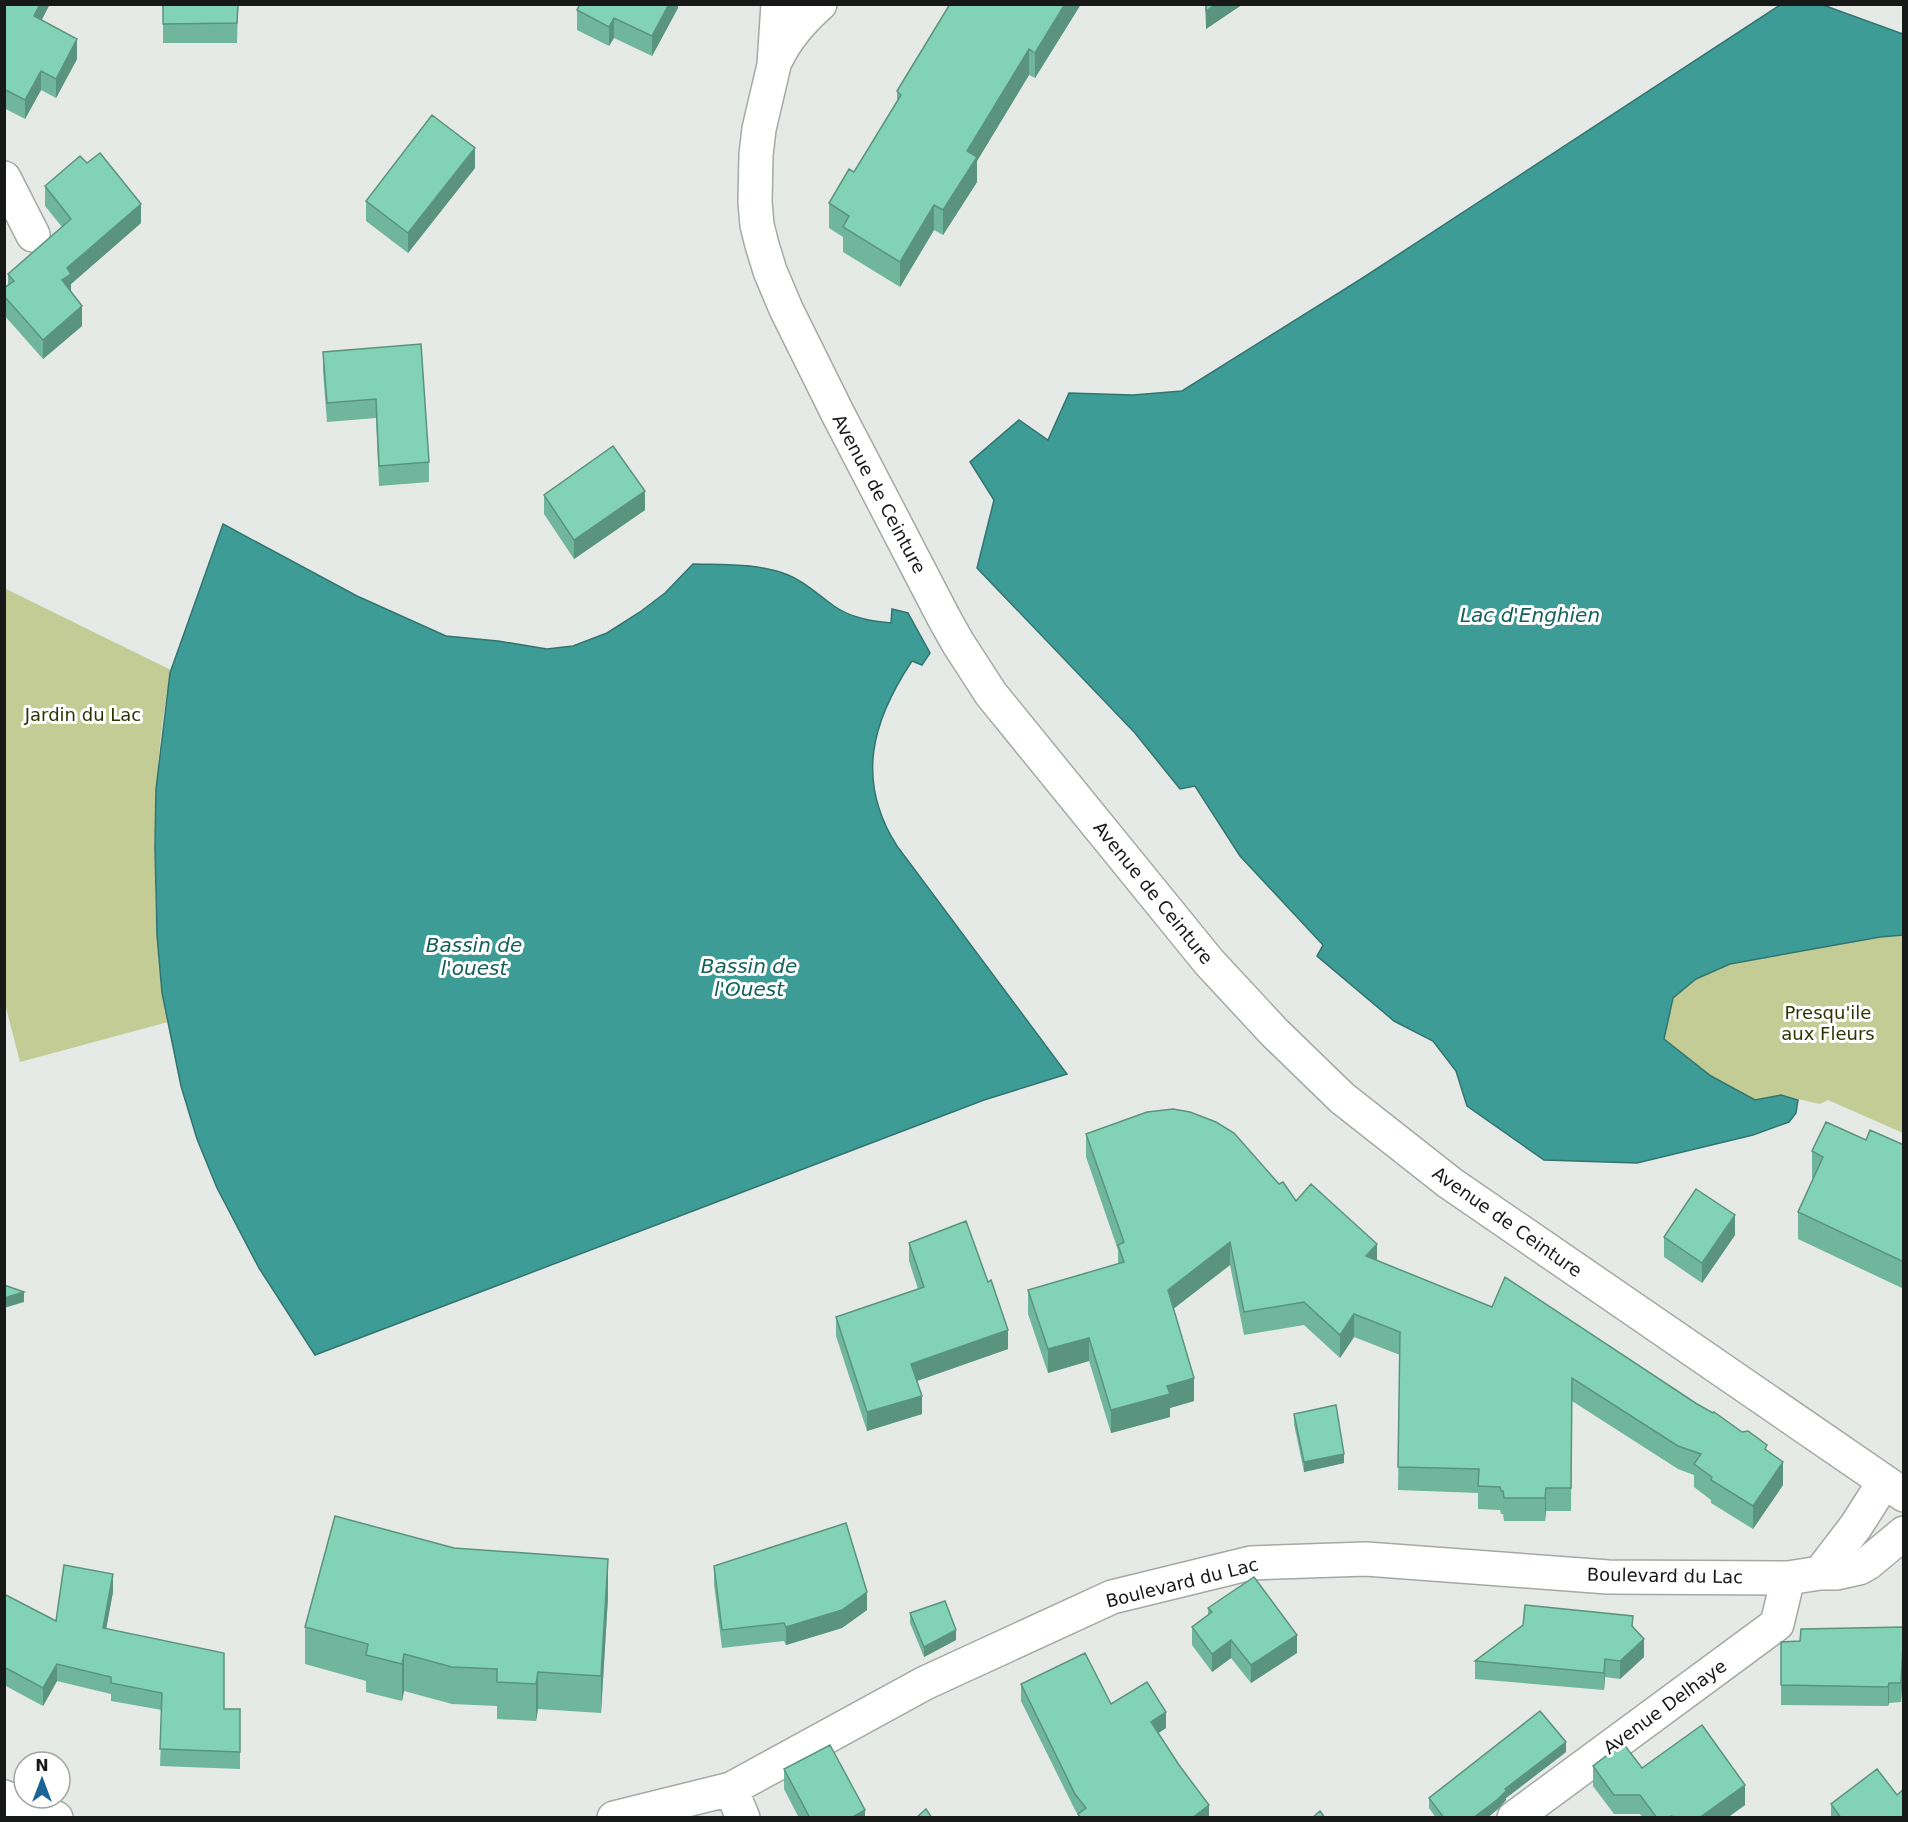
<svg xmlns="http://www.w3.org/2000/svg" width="1908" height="1822" font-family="'DejaVu Sans',sans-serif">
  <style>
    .green { fill: #c3cc95 }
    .water { fill: #3e9c96; stroke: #327570; stroke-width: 1.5 }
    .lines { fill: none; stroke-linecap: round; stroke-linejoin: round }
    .street-casing { stroke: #a4a9a5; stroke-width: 36 }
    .secondary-casing { stroke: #a4a9a5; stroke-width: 36 }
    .street { stroke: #fff; stroke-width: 33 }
    .secondary { stroke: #fff; stroke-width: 33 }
    .wall { fill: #70b59e }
    .shaded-wall { fill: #5b9381 }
    .building { fill: #82d2b8; stroke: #5b9381; stroke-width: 1.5 }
    .labels { text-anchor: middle; stroke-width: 6; stroke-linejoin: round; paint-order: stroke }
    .street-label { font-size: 18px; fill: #171918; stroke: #fff }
    .park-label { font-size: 18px; fill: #2e3300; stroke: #fff }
    .water-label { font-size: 20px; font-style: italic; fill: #12605c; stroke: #fff }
  </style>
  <rect width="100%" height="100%" fill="#e5eae6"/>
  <path class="green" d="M 4,588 L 171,670 C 158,736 154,803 155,871 C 155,921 158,972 168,1022 L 20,1062 L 4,1000 Z
    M 1903,935 L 1903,1133 L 1828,1100 L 1820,1104 L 1781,1095 L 1755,1100 L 1711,1076 L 1664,1039 L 1673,998 L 1696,979 L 1730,964 L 1880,937 Z"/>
  <path class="water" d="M 1780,5 L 1823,5 L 1903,34 L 1903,935 L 1880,937 L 1730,964 L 1696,979 L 1673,998 L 1664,1039 L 1711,1076 L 1755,1100 L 1781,1095 L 1798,1100 L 1796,1113 L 1789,1122 L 1753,1135 L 1637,1163 L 1544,1160 L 1467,1106 L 1456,1071 L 1433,1041 L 1394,1021 L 1317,956 L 1323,945 L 1240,856 L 1195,786 L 1180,789 L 1135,733 L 977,568 L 994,500 L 970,462 L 1019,420 L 1048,440 L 1069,393 L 1133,395 L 1182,391 L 1361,279 Z
    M 223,524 L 357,596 L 446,636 L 498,641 L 547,649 L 573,646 L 607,633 L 640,612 L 665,593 L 693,564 C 725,565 758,563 788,575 C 806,582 819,596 834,606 C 851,618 871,621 891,623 L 892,609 L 908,613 L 930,653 L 922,665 L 912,661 C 872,721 855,780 897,846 L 1067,1074 L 984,1100 L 315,1355 L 259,1268 L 217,1188 L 197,1139 L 181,1086 L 168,1022 L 162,993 L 157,935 L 155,847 L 156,789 L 170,673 Z"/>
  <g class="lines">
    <defs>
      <path id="street" d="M 4,178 L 33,235
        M 1820,1573 L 1856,1526 L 1884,1482
        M 731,1789 L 743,1818
        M 4,1797 L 56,1818
        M 614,1818 L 731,1789 L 925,1683 L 1112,1597 L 1251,1563 L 1366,1559 L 1608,1577 L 1788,1578 L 1820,1573 L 1837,1573 L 1859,1568 L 1868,1563 L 1904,1533
        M 1514,1818 L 1777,1624 L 1788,1578"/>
      <path id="secondary" d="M 778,4 L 774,65 L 759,129 L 756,155 L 755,202 L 757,225 L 762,245 L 770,271 L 786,309 L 838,414 L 944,618 L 958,643 L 991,694 L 1209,962 L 1274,1032 L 1342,1098 L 1450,1183 L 1904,1495
        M 777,58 C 787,37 802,20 820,4"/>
    </defs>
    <use href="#street" class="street-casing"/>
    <use href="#secondary" class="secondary-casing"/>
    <use href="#street" class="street"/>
    <use href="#secondary" class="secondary"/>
  </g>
  <path class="wall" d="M 4,4 L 42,20 L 77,59 L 56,98 L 41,90 L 25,119 L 4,108 Z
    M 163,4 L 238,4 L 237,43 L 163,43 Z
    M 678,4 L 678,8 L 652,56 L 614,38 L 609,46 L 577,30 L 577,10 Z
    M 950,4 L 1081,4 L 1035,78 L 1029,75 L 977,161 L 977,182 L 943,235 L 934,230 L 900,287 L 843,252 L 843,237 L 829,228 L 829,203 L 854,172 L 897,102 L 897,91 Z
    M 1205,4 L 1243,4 L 1206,29 Z
    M 475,168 L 408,253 L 366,221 L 366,201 Z
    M 45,186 L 141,223 L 71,284 L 71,291 L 82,326 L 43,359 L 4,315 L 4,288 L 8,285 L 8,274 L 62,227 L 45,206 Z
    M 421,344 L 429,462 L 429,482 L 379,486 L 376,418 L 327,422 L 323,371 L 323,352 Z
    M 544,495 L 645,510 L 574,559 L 544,514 Z
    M 1086,1134 L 1279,1184 L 1296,1201 L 1377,1260 L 1767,1451 L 1783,1485 L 1753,1529 L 1711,1503 L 1711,1500 L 1694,1487 L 1694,1475 L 1678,1469 L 1572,1401 L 1571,1511 L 1546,1511 L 1545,1521 L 1504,1521 L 1503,1514 L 1501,1514 L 1500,1510 L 1478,1509 L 1478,1493 L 1398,1490 L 1400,1355 L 1354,1337 L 1340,1358 L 1304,1325 L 1244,1335 L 1230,1265 L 1173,1309 L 1194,1401 L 1170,1408 L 1170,1417 L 1111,1433 L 1089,1361 L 1048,1373 L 1028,1314 L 1028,1290 L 1118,1264 L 1118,1250 L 1086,1157 Z
    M 1866,1140 L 1904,1145 L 1904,1289 L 1798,1239 L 1798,1212 L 1813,1179 L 1812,1178 L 1812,1151 Z
    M 1735,1235 L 1702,1283 L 1664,1257 L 1664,1237 Z
    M 909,1243 L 1008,1349 L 917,1381 L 922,1414 L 867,1431 L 836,1336 L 836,1317 L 918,1289 L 909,1261 Z
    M 1294,1414 L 1344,1463 L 1304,1472 L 1294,1424 Z
    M 714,1566 L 867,1610 L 842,1628 L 786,1645 L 784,1641 L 722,1648 L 714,1584 Z
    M 113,1592 L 106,1629 L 224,1709 L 240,1709 L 240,1769 L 160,1766 L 162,1710 L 111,1701 L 111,1694 L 57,1681 L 43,1706 L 4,1685 L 4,1594 L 56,1621 Z
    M 608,1597 L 601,1713 L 538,1709 L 536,1721 L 497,1719 L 497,1706 L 452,1704 L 404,1691 L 402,1701 L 366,1692 L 366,1681 L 305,1664 L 305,1627 Z
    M 1208,1608 L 1297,1653 L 1251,1683 L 1231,1658 L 1212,1672 L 1192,1645 L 1192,1627 L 1208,1615 Z
    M 910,1613 L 956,1640 L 924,1657 L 910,1623 Z
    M 1633,1627 L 1644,1657 L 1620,1679 L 1605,1677 L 1604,1690 L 1475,1679 L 1475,1661 Z
    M 1904,1627 L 1901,1702 L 1889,1703 L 1888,1706 L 1781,1705 L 1781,1642 L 1800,1641 Z
    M 1021,1684 L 1111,1704 L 1166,1728 L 1158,1733 L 1209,1818 L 1078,1818 L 1078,1815 L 1075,1810 L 1021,1701 Z
    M 1566,1752 L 1506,1798 L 1506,1800 L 1498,1809 L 1487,1818 L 1436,1818 L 1429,1808 L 1429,1798 Z
    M 1593,1766 L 1642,1768 L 1745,1805 L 1727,1818 L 1643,1818 L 1640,1814 L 1614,1814 L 1593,1786 Z
    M 784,1769 L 865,1818 L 799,1818 L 784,1789 Z
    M 1897,1795 L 1904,1818 L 1831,1818 L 1831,1804 Z"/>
  <path class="shaded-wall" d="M 40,4 L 50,4 L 34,35 L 34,16 Z
    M 669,4 L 678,4 L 678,8 L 652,56 L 652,36 Z
    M 1065,4 L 1081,4 L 1035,78 L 1035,53 Z
    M 1216,4 L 1243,4 L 1206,29 L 1206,11 Z
    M 614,18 L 614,38 L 609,46 L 609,27 Z
    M 77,39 L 77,59 L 56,98 L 56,79 Z
    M 1029,49 L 1029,75 L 977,161 L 977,182 L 943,235 L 943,210 L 967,151 Z
    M 41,71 L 41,90 L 25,119 L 25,100 Z
    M 475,148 L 475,168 L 408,253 L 408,233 Z
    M 141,204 L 141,223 L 71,284 L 71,293 L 62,280 L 67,268 Z
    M 934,205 L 934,230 L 900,287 L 900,262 Z
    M 82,306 L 82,326 L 43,359 L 43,340 Z
    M 645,491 L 645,510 L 574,559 L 574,540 Z
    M 1735,1215 L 1735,1235 L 1702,1283 L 1702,1263 Z
    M 1230,1242 L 1230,1265 L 1168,1313 L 1168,1290 Z
    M 1377,1244 L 1377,1267 L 1366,1256 Z
    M 24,1292 L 24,1302 L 4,1308 L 4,1298 Z
    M 1354,1314 L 1354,1337 L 1340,1358 L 1340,1335 Z
    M 1008,1330 L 1008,1349 L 911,1383 L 911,1364 Z
    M 1089,1338 L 1089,1361 L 1048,1373 L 1048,1349 Z
    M 1194,1378 L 1194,1401 L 1170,1408 L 1170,1417 L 1111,1433 L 1111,1410 L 1167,1386 Z
    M 922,1396 L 922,1414 L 867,1431 L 867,1412 Z
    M 1344,1454 L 1344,1463 L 1304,1472 L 1304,1462 Z
    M 1783,1462 L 1783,1485 L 1753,1529 L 1753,1506 Z
    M 1546,1488 L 1546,1511 L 1545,1521 L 1545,1498 Z
    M 608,1559 L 608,1597 L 601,1713 L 601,1676 Z
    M 113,1574 L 113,1592 L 103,1646 L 103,1628 Z
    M 867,1592 L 867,1610 L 842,1628 L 786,1645 L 786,1627 Z
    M 956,1630 L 956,1640 L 924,1657 L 924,1647 Z
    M 1297,1635 L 1297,1653 L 1251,1683 L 1251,1665 Z
    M 1904,1637 L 1904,1656 L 1901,1702 L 1901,1683 Z
    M 1644,1639 L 1644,1657 L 1620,1679 L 1620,1661 Z
    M 1231,1640 L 1231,1658 L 1212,1672 L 1212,1654 Z
    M 404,1654 L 404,1691 L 402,1701 L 402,1664 Z
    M 1605,1659 L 1605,1677 L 1604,1690 L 1604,1673 Z
    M 57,1664 L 57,1681 L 43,1706 L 43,1688 Z
    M 538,1672 L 538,1709 L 536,1721 L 536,1684 Z
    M 1889,1683 L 1889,1703 L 1888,1706 L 1888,1687 Z
    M 1166,1712 L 1166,1728 L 1151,1738 L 1151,1722 Z
    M 1566,1742 L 1566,1752 L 1506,1798 L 1506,1800 L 1498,1809 L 1487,1818 L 1473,1818 L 1505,1789 Z
    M 1745,1785 L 1745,1805 L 1727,1818 L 1699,1818 Z
    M 1209,1805 L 1209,1818 L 1192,1818 Z
    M 865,1810 L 865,1818 L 851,1818 Z"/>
  <path class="building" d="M 4,4 L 40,4 L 34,16 L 77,39 L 56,79 L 41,71 L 25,100 L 4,89 Z
    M 163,4 L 238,4 L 237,23 L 163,24 Z
    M 580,4 L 669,4 L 652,36 L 614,18 L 609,27 L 577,10 Z
    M 950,4 L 1065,4 L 1035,53 L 1029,49 L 967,151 L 977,157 L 943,210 L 934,205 L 900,262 L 843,227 L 849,216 L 829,203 L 849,169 L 854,172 L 901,95 L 897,91 Z
    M 1206,4 L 1216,4 L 1206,11 Z
    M 432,115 L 475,148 L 408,233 L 366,201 Z
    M 100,153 L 141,204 L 67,268 L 71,274 L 62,280 L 82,306 L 43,340 L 4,296 L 4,288 L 14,281 L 8,274 L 71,219 L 45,186 L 80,156 L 87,163 Z
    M 421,344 L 429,462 L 379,466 L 376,399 L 327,403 L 323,352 Z
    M 613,446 L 645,491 L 574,540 L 544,495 Z
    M 1173,1109 L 1190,1112 L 1216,1122 L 1234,1133 L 1279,1184 L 1283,1182 L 1296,1201 L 1311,1184 L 1377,1244 L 1366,1256 L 1492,1307 L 1505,1277 L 1697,1404 L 1713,1413 L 1714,1412 L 1742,1432 L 1748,1431 L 1767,1445 L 1765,1449 L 1783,1462 L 1753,1506 L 1711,1480 L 1712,1477 L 1694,1464 L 1701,1454 L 1678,1446 L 1572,1378 L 1571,1488 L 1546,1488 L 1545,1498 L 1504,1498 L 1503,1491 L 1501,1491 L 1500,1487 L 1478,1486 L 1479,1469 L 1398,1467 L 1400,1332 L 1354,1314 L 1340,1335 L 1304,1302 L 1244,1312 L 1230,1242 L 1168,1290 L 1194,1378 L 1167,1386 L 1170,1394 L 1111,1410 L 1089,1338 L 1048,1349 L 1028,1290 L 1124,1262 L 1118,1245 L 1124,1242 L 1086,1134 L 1147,1112 Z
    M 1826,1122 L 1866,1140 L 1870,1130 L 1904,1145 L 1904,1262 L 1798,1212 L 1823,1157 L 1812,1151 Z
    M 1696,1189 L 1735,1215 L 1702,1263 L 1664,1237 Z
    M 966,1221 L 988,1282 L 991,1280 L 1008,1330 L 911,1364 L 922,1396 L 867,1412 L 836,1317 L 924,1287 L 909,1243 Z
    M 4,1285 L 24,1292 L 4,1298 Z
    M 1336,1405 L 1344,1454 L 1304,1462 L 1294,1414 Z
    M 335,1516 L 454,1548 L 608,1559 L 601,1676 L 538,1672 L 536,1684 L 497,1682 L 497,1669 L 452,1667 L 404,1654 L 402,1664 L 366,1655 L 368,1644 L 305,1627 Z
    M 846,1523 L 867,1592 L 842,1610 L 786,1627 L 784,1623 L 722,1630 L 714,1566 Z
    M 64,1565 L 113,1574 L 103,1628 L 224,1653 L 224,1709 L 240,1709 L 240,1752 L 160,1749 L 162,1693 L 111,1683 L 111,1677 L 57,1664 L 43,1688 L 4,1667 L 4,1594 L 56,1621 Z
    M 1254,1577 L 1297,1635 L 1251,1665 L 1231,1640 L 1212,1654 L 1192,1627 L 1212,1612 L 1208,1608 Z
    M 945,1601 L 956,1630 L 924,1647 L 910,1613 Z
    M 1525,1605 L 1633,1616 L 1632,1626 L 1644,1639 L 1620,1661 L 1605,1659 L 1604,1673 L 1475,1661 L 1523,1625 Z
    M 1904,1627 L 1901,1683 L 1889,1683 L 1888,1687 L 1781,1685 L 1781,1642 L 1800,1641 L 1801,1629 Z
    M 1085,1653 L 1111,1704 L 1147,1682 L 1166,1712 L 1151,1722 L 1179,1765 L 1209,1805 L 1192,1818 L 1081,1818 L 1078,1814 L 1086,1808 L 1075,1794 L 1021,1684 Z
    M 1540,1711 L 1566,1742 L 1505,1789 L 1506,1791 L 1498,1799 L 1473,1818 L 1444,1818 L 1429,1798 Z
    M 1702,1725 L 1745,1785 L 1699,1818 L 1679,1818 L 1671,1816 L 1668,1818 L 1657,1818 L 1640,1795 L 1614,1795 L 1593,1766 L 1623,1743 L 1642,1768 Z
    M 830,1745 L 865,1810 L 851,1818 L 810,1818 L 784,1769 Z
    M 1877,1769 L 1897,1795 L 1904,1789 L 1904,1818 L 1841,1818 L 1831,1804 Z
    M 926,1809 L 932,1818 L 916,1818 Z
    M 1320,1811 L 1325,1818 L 1312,1818 Z"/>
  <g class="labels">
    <g class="street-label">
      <text transform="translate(879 494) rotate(62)" y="6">Avenue de Ceinture</text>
      <text transform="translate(1153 893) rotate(51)" y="6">Avenue de Ceinture</text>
      <text transform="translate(1507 1222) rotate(35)" y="6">Avenue de Ceinture</text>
      <text transform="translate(1665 1576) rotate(1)" y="6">Boulevard du Lac</text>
      <text transform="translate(1182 1583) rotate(-14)" y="6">Boulevard du Lac</text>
      <text transform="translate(1665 1707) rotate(-36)" y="6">Avenue Delhaye</text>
    </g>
    <g class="park-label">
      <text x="83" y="721">Jardin du Lac</text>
      <text x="1828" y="1019">Presqu'ile<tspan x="1828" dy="21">aux Fleurs</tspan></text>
    </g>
    <g class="water-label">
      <text x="1530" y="622">Lac d'Enghien</text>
      <text x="474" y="952">Bassin de<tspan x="474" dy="23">l'ouest</tspan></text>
      <text x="749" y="973">Bassin de<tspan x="749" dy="23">l'Ouest</tspan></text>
    </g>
  </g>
  <rect width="1908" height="1822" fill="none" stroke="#171918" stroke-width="12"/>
  <g transform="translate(42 1780)"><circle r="28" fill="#ffffff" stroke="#a2a3a3" stroke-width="1.5"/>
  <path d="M0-4.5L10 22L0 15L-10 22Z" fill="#1b6498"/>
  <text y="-9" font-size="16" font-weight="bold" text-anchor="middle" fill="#171918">N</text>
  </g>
</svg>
